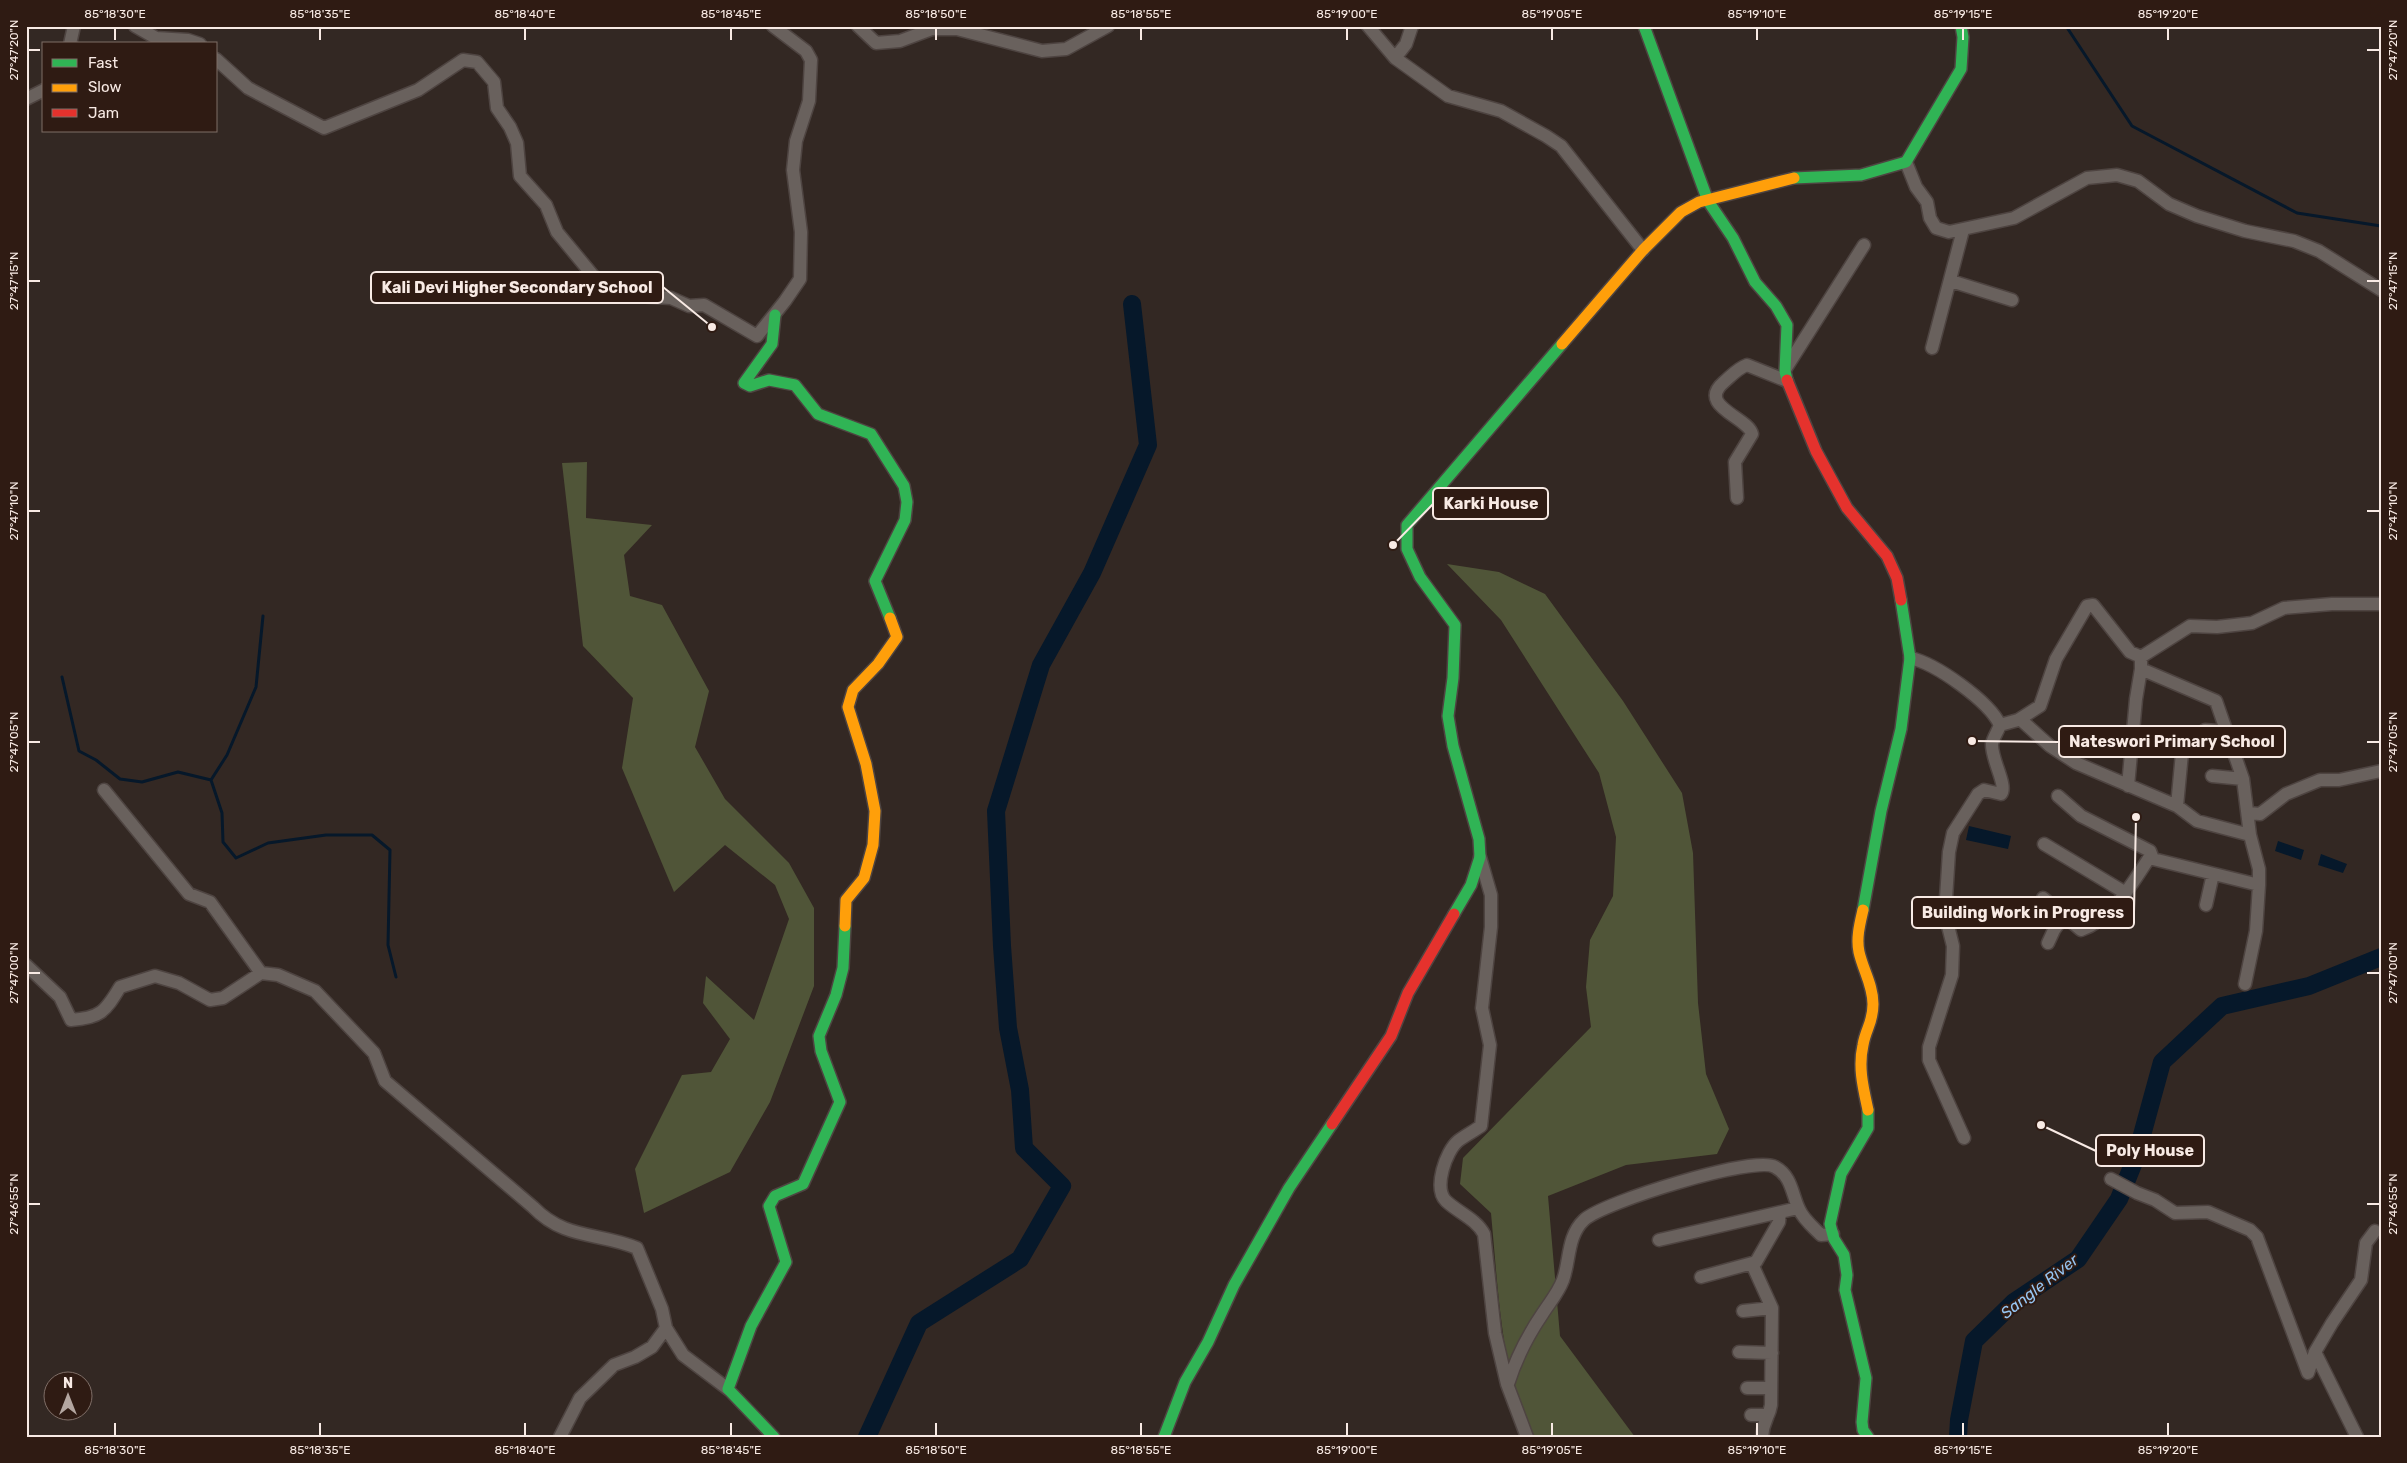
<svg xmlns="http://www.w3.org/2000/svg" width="2407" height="1463" font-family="Rubik,sans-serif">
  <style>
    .forest { fill: #505538 }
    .water { fill: #06182a }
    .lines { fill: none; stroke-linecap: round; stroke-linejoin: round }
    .stream { stroke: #06182a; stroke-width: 3 }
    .river { stroke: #06182a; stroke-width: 18 }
    .street-casing { stroke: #4e4441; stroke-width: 15 }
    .fast-casing { stroke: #4e4441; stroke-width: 14 }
    .slow-casing { stroke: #4e4441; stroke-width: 14 }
    .jam-casing { stroke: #4e4441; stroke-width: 14 }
    .street { stroke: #69615d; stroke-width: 12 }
    .fast { stroke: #30b455; stroke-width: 11 }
    .slow { stroke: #ff9f0a; stroke-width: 11 }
    .jam { stroke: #e5322d; stroke-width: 11 }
    .ticks { fill: none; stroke: #f8eae4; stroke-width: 2 }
    .labels { text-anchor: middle; stroke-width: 4; stroke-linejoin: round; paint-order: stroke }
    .water-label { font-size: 16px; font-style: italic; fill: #96c5f2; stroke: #2f1b13 }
    .leader { fill: none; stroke: #f8eae4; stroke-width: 2 }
    .callout-dot { fill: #f8eae4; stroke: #2f1b13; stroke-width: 2 }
    .callout { fill: #2f1b13; stroke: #f8eae4; stroke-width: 2 }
    .callout-label { font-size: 16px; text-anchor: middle; font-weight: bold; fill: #f8eae4 }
    .neatline { fill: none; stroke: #f8eae4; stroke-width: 2 }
    .ticks-label { font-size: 12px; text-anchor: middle; fill: #f8eae4 }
  </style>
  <rect width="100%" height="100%" fill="#332823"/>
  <path class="forest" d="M 587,462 L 586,518 L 652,525 L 624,555 L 630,596 L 662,605 L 709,691 L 695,747 L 725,799 L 789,863 L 814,908 L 814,986 L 770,1102 L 730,1172 L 644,1213 L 635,1169 L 682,1075 L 711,1072 L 730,1039 L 703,1003 L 706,976 L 754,1020 L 789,919 L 775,885 L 725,845 L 674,892 L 622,768 L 633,698 L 583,646 L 562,463 Z
    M 1447,564 L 1499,572 L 1545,594 L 1623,701 L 1682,793 L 1693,853 L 1698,1003 L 1706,1074 L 1729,1129 L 1717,1154 L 1626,1165 L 1548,1196 L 1560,1336 L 1635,1437 L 1529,1437 C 1501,1367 1498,1288 1491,1213 L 1460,1184 L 1463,1158 L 1591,1027 L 1586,987 L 1590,940 L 1613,896 L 1616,837 L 1599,773 L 1501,620 Z"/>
  <path class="water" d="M 1969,826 L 2011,836 L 2008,849 L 1966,840 Z
    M 2278,841 L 2304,850 L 2301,860 L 2275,851 Z
    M 2321,854 L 2347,864 L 2343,873 L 2318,865 Z"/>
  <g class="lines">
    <path class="stream" d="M 2066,26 L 2132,126 L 2297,213 L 2381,226
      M 62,677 L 79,751 L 96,760 L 120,779 L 142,782 L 178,772 L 211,780 L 222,813 L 223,842 L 236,858 L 268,843 L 326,835 L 372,835 L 390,850 L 388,945 L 396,977
      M 211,780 L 227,755 L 256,687 L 263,616"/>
    <path class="river" d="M 867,1437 L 919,1323 L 1020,1259 L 1062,1186 L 1024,1148 L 1020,1090 L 1008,1028 L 1002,946 L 996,811 L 1041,665 L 1092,573 L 1148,445 L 1132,304
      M 1958,1437 L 1959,1420 L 1974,1341 L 2014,1302 L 2078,1259 L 2119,1199 L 2136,1157 L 2162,1062 L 2222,1006 L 2309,986 L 2381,957"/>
    <defs>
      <path id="street" d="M 135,26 L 156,38 L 188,40 L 200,44
        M 858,26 L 876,43 L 900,41 L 932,29 L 957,29 L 1042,51 L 1066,49 L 1108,26
        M 1368,26 L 1395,58 L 1448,96 L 1501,111 L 1546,136 L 1561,146 L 1643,250
        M 70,44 L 74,26
        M 1395,58 L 1406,44 L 1412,26
        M 216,59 L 248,88 L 324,128 L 418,90 L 463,60 L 477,62 L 494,82 L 497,108 L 510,127 L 517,143 L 520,176 L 546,205 L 557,232 L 600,284 L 637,296 L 671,298 L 689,306 L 704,305 L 757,336 L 785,301 L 800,279 L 801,232 L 793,170 L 796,141 L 809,101 L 811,60 L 806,51 L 773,26
        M 26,99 L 44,90
        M 1906,162 L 1916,187 L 1927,202 L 1930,218 L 1936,228 L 1949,232 L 2014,218 L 2087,178 L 2117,175 L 2138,181 L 2169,204 L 2197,216 L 2245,231 L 2294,241 L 2319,251 L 2381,290
        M 1951,281 L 2012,300
        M 1932,348 L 1963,230
        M 1786,368 L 1864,245
        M 1737,498 L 1735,462 L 1752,434 C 1748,417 1696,406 1724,382 C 1731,376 1738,368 1747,365 L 1787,381
        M 2141,657 L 2141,669 L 2216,701 L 2243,779 L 2250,835
        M 1910,658 C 1935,663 1989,701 2000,725 L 2018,720 L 2040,706 L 2056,659 L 2087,606 L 2093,605 L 2130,652 L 2141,657 L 2190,626 L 2217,627 L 2252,623 L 2284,608 L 2332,604 L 2381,604
        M 2020,719 L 2050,746 L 2076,763 L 2177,806 L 2197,821 L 2250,835 L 2259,869 L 2259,885 L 2153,859 L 2150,851 L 2081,816 L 2058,796
        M 2205,730 L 2228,732
        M 2212,776 L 2243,779
        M 2128,786 L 2136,699 L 2141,669
        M 104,790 L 189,894 L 210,902 L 261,973
        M 2177,806 L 2182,753
        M 2248,813 L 2260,814 L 2286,794 L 2320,780 L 2339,780 L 2381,771
        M 2044,844 L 2124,892
        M 1480,857 L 1491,895 L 1491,927 L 1482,1008 L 1490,1045 L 1481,1126 C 1474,1131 1466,1135 1458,1141 C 1446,1151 1433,1188 1446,1201 C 1459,1213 1476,1219 1484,1234 L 1495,1333 L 1507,1384 L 1527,1437
        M 2043,898 L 2081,930 C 2113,919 2133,882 2151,855
        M 2206,905 L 2213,874
        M 2048,943 L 2054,930 L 2064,916
        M 26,965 L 60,997 L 71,1020 C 100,1018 105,1012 120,987 L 155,976 L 179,983 L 210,1000 L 223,998 L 261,973 L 278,975 L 315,991 L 374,1053 L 385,1081 L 533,1207 C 565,1240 598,1232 637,1248 L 662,1309 L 666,1328 L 683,1355 L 728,1389
        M 2245,984 L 2256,931 L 2259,885
        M 1964,1138 L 1929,1060 L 1929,1047 L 1952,975 L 1953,946 L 1945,914 L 1949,852 L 1953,833 L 1978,794 L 1984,790 L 2001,794 C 2008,786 1991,759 1992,744 C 1993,738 1998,731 2000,725
        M 2111,1179 L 2137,1193 L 2155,1200 L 2175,1213 L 2208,1212 L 2250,1230 L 2257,1237 L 2308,1373 L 2315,1352 L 2357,1437
        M 1659,1240 L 1798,1208
        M 1701,1277 L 1756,1262 L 1779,1222 L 1780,1213
        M 1743,1311 L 1772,1308 L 1752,1264
        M 1739,1352 L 1772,1353
        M 2315,1352 L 2332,1323 L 2361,1280 L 2366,1243 L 2375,1231
        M 1508,1384 C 1516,1358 1528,1335 1543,1313 C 1550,1302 1558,1293 1563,1280 C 1570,1261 1567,1236 1584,1220 C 1603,1202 1755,1155 1775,1167 C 1792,1176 1792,1195 1799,1209 C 1803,1219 1813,1227 1821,1235 L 1833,1234
        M 1747,1388 L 1771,1388
        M 1751,1415 L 1768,1415
        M 560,1437 L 580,1398 L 614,1365 L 635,1357 L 652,1347 L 666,1328
        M 1762,1437 C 1763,1420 1769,1418 1771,1405 L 1772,1308"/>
      <path id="fast" d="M 1644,26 L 1708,201 L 1733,238 L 1755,282 L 1776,306 L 1787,325 L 1785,371 L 1787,380
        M 1794,178 L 1861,175 L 1906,162 L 1961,69 L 1963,37 L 1961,26
        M 775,315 L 772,344 L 744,383 L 750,386 L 769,380 L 795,385 L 818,414 L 871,434 L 904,486 L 907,502 L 905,520 L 875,581 L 890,618
        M 1863,910 L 1881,811 L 1901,729 L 1910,658 L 1901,600
        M 1454,914 L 1471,885 L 1480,857 L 1479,839 L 1453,746 L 1448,716 L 1453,678 L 1455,625 L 1420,577 L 1407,549 L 1407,525 L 1562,344
        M 774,1437 L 728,1389 L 751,1326 L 786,1262 L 769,1206 L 775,1196 L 803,1184 L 840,1102 L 821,1051 L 819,1036 L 836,995 L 843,968 L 845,926
        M 1164,1437 L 1185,1382 L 1208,1342 L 1234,1285 L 1289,1188 L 1332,1124
        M 1868,1437 L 1863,1430 L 1862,1422 L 1866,1378 L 1845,1290 L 1847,1275 L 1844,1255 L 1834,1239 L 1830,1224 L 1841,1174 L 1868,1128 L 1868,1110"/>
      <path id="slow" d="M 1562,344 L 1643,250 L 1681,212 L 1699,202 L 1794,178
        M 1863,910 C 1860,923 1856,938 1859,952 C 1863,970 1873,985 1873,1004 C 1873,1023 1866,1028 1863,1045 C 1858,1067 1863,1087 1868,1110
        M 845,926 L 846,900 L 864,878 L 873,845 L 875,811 L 866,764 L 848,707 L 853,690 L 878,664 L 897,637 L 890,618"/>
      <path id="jam" d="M 1787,380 L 1816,451 L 1847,508 L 1887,556 L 1897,578 L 1901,600
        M 1332,1124 L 1391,1036 L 1408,993 L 1454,914"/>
    </defs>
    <use href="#street" class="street-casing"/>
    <use href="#fast" class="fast-casing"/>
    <use href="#slow" class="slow-casing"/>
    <use href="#jam" class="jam-casing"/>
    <use href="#street" class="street"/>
    <use href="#fast" class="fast"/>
    <use href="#slow" class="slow"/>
    <use href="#jam" class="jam"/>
  </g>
  <path class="ticks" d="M 115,28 L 115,40M 320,28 L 320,40M 525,28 L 525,40M 731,28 L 731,40M 936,28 L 936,40M 1141,28 L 1141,40M 1347,28 L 1347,40M 1552,28 L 1552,40M 1757,28 L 1757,40M 1963,28 L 1963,40M 2168,28 L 2168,40M 28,50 L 40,50M 2367,50 L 2380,50M 28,281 L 40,281M 2367,281 L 2380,281M 28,511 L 40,511M 2367,511 L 2380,511M 28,742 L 40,742M 2367,742 L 2380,742M 28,973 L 40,973M 2367,973 L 2380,973M 28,1204 L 40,1204M 2367,1204 L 2380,1204M 115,1423 L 115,1436M 320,1423 L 320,1436M 525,1423 L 525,1436M 731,1423 L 731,1436M 936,1423 L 936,1436M 1141,1423 L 1141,1436M 1347,1423 L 1347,1436M 1552,1423 L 1552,1436M 1757,1423 L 1757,1436M 1963,1423 L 1963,1436M 2168,1423 L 2168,1436"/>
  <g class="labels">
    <g class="water-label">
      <text transform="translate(2039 1286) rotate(-38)" y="6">Sangle River</text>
    </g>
  </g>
  <path class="leader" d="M712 327L663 287M1393 545L1433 504M1972 741L2059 742M2136 817L2134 912M2041 1125L2096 1151"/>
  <g class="callout-dot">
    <circle cx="712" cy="327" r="5"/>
    <circle cx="1393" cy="545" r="5"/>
    <circle cx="1972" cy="741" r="5"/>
    <circle cx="2136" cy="817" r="5"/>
    <circle cx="2041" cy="1125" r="5"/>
  </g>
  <g class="callout">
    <rect x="371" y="272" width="292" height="31" rx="5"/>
    <rect x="1433" y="488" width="115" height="31" rx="5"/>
    <rect x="2059" y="726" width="226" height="31" rx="5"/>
    <rect x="1912" y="897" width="222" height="31" rx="5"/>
    <rect x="2096" y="1135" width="108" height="31" rx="5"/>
  </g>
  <g class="callout-label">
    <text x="517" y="293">Kali Devi Higher Secondary School</text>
    <text x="1491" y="509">Karki House</text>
    <text x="2172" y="747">Nateswori Primary School</text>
    <text x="2023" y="918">Building Work in Progress</text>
    <text x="2150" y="1156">Poly House</text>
  </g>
  <rect width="2407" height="1463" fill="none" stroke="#2f1b13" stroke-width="55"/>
  <rect x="42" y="42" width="175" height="90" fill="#2f1b13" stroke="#7f6e67"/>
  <rect x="52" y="59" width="25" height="8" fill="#30b455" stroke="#7f6e67"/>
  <text x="88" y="68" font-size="15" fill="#f8eae4">Fast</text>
  <rect x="52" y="84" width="25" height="8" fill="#ff9f0a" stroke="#7f6e67"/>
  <text x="88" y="92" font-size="15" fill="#f8eae4">Slow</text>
  <rect x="52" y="109" width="25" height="8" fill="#e5322d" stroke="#7f6e67"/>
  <text x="88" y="118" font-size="15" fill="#f8eae4">Jam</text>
  <g transform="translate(68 1396)"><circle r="24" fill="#2f1b13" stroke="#7f6e67"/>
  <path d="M0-4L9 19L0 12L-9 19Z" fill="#b3a6a0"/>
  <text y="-8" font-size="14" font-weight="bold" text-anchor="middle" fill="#f8eae4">N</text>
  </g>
  <rect x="28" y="28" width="2352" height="1408" class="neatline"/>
  <g class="ticks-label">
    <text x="115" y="18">85°18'30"E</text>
    <text x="320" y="18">85°18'35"E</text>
    <text x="525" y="18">85°18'40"E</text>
    <text x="731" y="18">85°18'45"E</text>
    <text x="936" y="18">85°18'50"E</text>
    <text x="1141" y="18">85°18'55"E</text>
    <text x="1347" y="18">85°19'00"E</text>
    <text x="1552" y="18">85°19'05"E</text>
    <text x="1757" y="18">85°19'10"E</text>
    <text x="1963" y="18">85°19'15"E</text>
    <text x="2168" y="18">85°19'20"E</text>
    <text transform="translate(14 50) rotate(-90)" y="4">27°47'20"N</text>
    <text transform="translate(2393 50) rotate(-90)" y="4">27°47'20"N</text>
    <text transform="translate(14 281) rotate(-90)" y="4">27°47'15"N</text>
    <text transform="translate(2393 281) rotate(-90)" y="4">27°47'15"N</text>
    <text transform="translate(14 511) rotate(-90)" y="4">27°47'10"N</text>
    <text transform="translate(2393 511) rotate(-90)" y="4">27°47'10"N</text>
    <text transform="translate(14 742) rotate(-90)" y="4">27°47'05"N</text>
    <text transform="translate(2393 742) rotate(-90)" y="4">27°47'05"N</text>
    <text transform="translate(14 973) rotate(-90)" y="4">27°47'00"N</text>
    <text transform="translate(2393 973) rotate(-90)" y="4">27°47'00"N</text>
    <text transform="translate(14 1204) rotate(-90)" y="4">27°46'55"N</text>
    <text transform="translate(2393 1204) rotate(-90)" y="4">27°46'55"N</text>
    <text x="115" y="1454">85°18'30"E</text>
    <text x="320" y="1454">85°18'35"E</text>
    <text x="525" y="1454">85°18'40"E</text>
    <text x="731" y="1454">85°18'45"E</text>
    <text x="936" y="1454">85°18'50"E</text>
    <text x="1141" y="1454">85°18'55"E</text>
    <text x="1347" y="1454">85°19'00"E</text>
    <text x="1552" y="1454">85°19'05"E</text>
    <text x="1757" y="1454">85°19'10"E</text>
    <text x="1963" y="1454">85°19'15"E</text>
    <text x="2168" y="1454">85°19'20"E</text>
  </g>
</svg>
